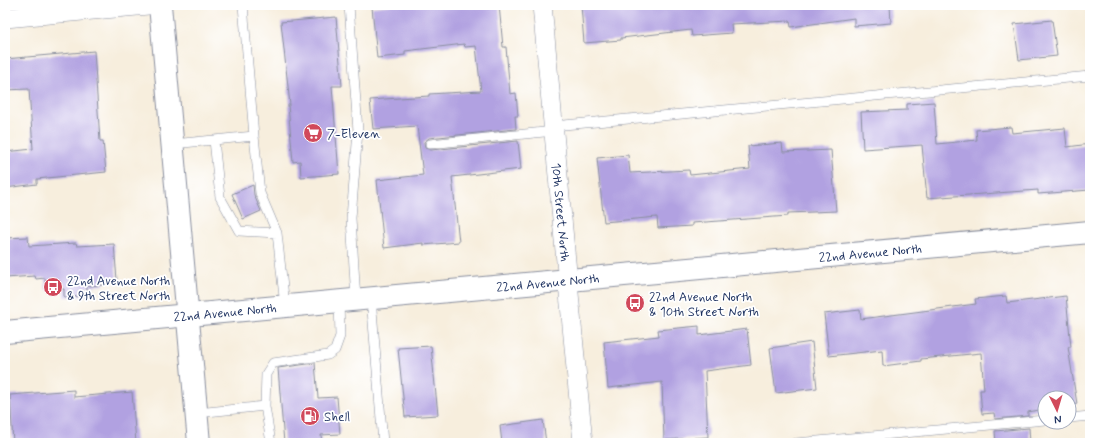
<svg xmlns="http://www.w3.org/2000/svg" width="1095" height="448" font-family="Mynerve,sans-serif">
  <style>
    .building { fill: #b1a1e1 }
    .lines { fill: none; stroke-linecap: round; stroke-linejoin: round }
    .service-casing { stroke: #898e9e; stroke-width: 10 }
    .minor-casing { stroke: #898e9e; stroke-width: 20 }
    .secondary-casing { stroke: #898e9e; stroke-width: 24 }
    .service { stroke: #fff; stroke-width: 9 }
    .minor { stroke: #fff; stroke-width: 19 }
    .secondary { stroke: #fff; stroke-width: 22 }
    .labels { text-anchor: middle; stroke-width: 3.5; stroke-linejoin: round; paint-order: stroke }
    .poi-label { font-size: 13px; fill: #1b2f5e; stroke: #fff; text-anchor: start }
    .street-label { font-size: 13px; fill: #1b2f5e; stroke: #fff }
  </style>
  <rect width="100%" height="100%" fill="#fff"/>
  <filter id="ink" filterUnits="userSpaceOnUse"><feTurbulence type="fractalNoise" baseFrequency=".025" numOctaves="2"/><feDisplacementMap in="SourceGraphic" scale="8" xChannelSelector="R" yChannelSelector="G"/><feConvolveMatrix kernelMatrix="1 2 1 2 8 2 1 2 1" color-interpolation-filters="sRGB"/></filter>
  <filter id="wash" filterUnits="userSpaceOnUse"><feTurbulence type="fractalNoise" baseFrequency=".012" numOctaves="4" result="noise"/><feDisplacementMap in="SourceGraphic" scale="16" xChannelSelector="R" yChannelSelector="G"/><feGaussianBlur stdDeviation="0.9" result="paint"/><feColorMatrix in="noise" values="0 0 0 0 0 0 0 0 0 0 0 0 0 0 0 0 0 1.4 0 .05"/><feComposite in="paint" operator="in"/></filter>
  <g filter="url(#wash)">
    <rect width="100%" height="100%" fill="#f7eedd"/>
    <g id="blocks">
      <path class="building" d="M 389,5 L 499,5 L 503,47 L 506,47 L 510,94 L 516,93 L 518,116 L 515,116 L 516,129 L 429,138 L 424,142 L 425,148 L 431,150 L 518,141 L 521,169 L 452,177 L 459,242 L 423,245 L 423,243 L 384,248 L 377,180 L 423,175 L 417,126 L 373,129 L 370,100 L 429,96 L 429,94 L 481,91 L 476,46 L 465,47 L 464,44 L 405,51 L 405,55 L 377,58 L 372,7 Z
        M 581,5 L 890,5 L 891,23 L 854,26 L 854,18 L 791,27 L 790,21 L 731,24 L 732,33 L 692,36 L 691,30 L 621,38 L 621,40 L 584,43 Z
        M 336,17 L 342,86 L 332,86 L 339,174 L 301,177 L 300,161 L 293,162 L 288,105 L 290,105 L 281,22 Z
        M 1052,20 L 1057,56 L 1019,60 L 1014,24 Z
        M 94,51 L 100,141 L 103,141 L 106,172 L 37,179 L 37,184 L 5,188 L 5,152 L 33,149 L 29,89 L 5,90 L 5,59 Z
        M 934,102 L 937,144 L 977,140 L 976,130 L 1011,127 L 1012,133 L 1065,128 L 1067,147 L 1090,144 L 1090,190 L 1038,194 L 1038,190 L 927,198 L 922,145 L 863,149 L 861,112 L 907,110 L 907,104 Z
        M 782,143 L 783,152 L 831,150 L 836,211 L 788,213 L 788,216 L 692,223 L 692,226 L 658,228 L 657,217 L 604,222 L 597,158 L 628,155 L 630,173 L 689,170 L 690,175 L 750,169 L 748,146 Z
        M 253,185 L 254,195 L 261,211 L 243,219 L 232,194 Z
        M 28,237 L 29,246 L 76,243 L 77,246 L 114,244 L 117,280 L 104,281 L 104,285 L 87,286 L 87,296 L 64,297 L 64,289 L 46,290 L 45,278 L 36,279 L 35,276 L 5,278 L 5,238 Z
        M 1006,296 L 1007,303 L 1066,296 L 1071,347 L 1068,347 L 1077,404 L 1069,406 L 1069,398 L 1045,398 L 1045,409 L 1028,412 L 1028,416 L 995,419 L 994,413 L 982,414 L 980,390 L 984,390 L 981,353 L 921,359 L 921,361 L 883,366 L 882,350 L 829,356 L 824,314 L 860,310 L 861,319 L 976,304 L 975,299 Z
        M 699,326 L 699,335 L 747,329 L 751,365 L 705,371 L 708,437 L 664,440 L 662,382 L 608,388 L 604,342 L 659,336 L 658,330 Z
        M 812,342 L 817,388 L 776,393 L 770,348 Z
        M 431,346 L 438,415 L 405,417 L 398,348 Z
        M 315,363 L 318,398 L 337,397 L 340,434 L 321,435 L 322,443 L 284,443 L 278,368 Z
        M 74,390 L 74,397 L 132,392 L 136,443 L 13,443 L 10,395 Z
        M 543,420 L 546,443 L 502,443 L 500,426 Z
        M 1029,428 L 1030,443 L 996,443 L 995,431 Z"/>
    </g>
  </g>
  <g filter="url(#ink)">
    <use href="#blocks" fill-opacity="0" stroke="#898e9e" stroke-width="1"/>
    <g class="lines">
      <defs>
        <path id="service" d="M 243,5 L 254,136
          M 349,5 L 358,131 L 351,218 L 356,300
          M 553,126 L 1090,76
          M 214,140 L 254,136 L 260,193 L 277,233
          M 173,144 L 214,140 L 220,197 L 239,231 L 277,233 L 285,306
          M 430,144 L 554,131
          M 371,298 L 383,443
          M 265,406 L 266,374 L 273,363 L 328,355 L 335,350 L 340,336 L 339,301
          M 197,413 L 265,406 L 271,443
          M 1069,418 L 1090,416
          M 796,443 L 1045,420"/>
        <g id="minor">
          <path id="s1" d="M 542,5 L 583,443"/>
          <path d="M 5,18 L 148,5"/>
        </g>
        <g id="secondary">
          <path d="M 160,5 L 199,443"/>
          <path id="s2" d="M 5,332 L 1090,232"/>
        </g>
      </defs>
      <use href="#service" class="service-casing"/>
      <use href="#minor" class="minor-casing"/>
      <use href="#secondary" class="secondary-casing"/>
      <use href="#service" class="service"/>
      <use href="#minor" class="minor"/>
      <use href="#secondary" class="secondary"/>
    </g>
  </g>
  <defs>
    <symbol id="supermarket-disc" viewBox="-11 -11 22 22"><circle r="9.5" fill="#d1495b" stroke="#fff"/><path d="M-6-5.5h2.5l.6 2H6L4.5 2H-2.5L-4.4-4H-6ZM-1.5 3.2a1.3 1.3 0 1 0 .1 0ZM3 3.2a1.3 1.3 0 1 0 .1 0Z" fill="#fff"/></symbol>
    <symbol id="bus-disc" viewBox="-11 -11 22 22"><circle r="9.5" fill="#d1495b" stroke="#fff"/><path d="M-5-6H5V4H4V6H2V4H-2V6H-4V4H-5ZM-3.5-4V0h7V-4ZM-3.5 1.2v1.5H-2V1.2ZM2 1.2v1.5H3.5V1.2Z" fill="#fff"/></symbol>
    <symbol id="fuel-disc" viewBox="-11 -11 22 22"><circle r="9.5" fill="#d1495b" stroke="#fff"/><path d="M-5.5-6h7V0h2V4h1.3V-2.5L3-4.5l.8-.8L6-3V5H2.5V1h-1V6h-7ZM-4.2-4.7v3.2H.2V-4.7Z" fill="#fff"/></symbol>
  </defs>
  <g fill-rule="evenodd">
    <use href="#supermarket-disc" x="302" y="122" width="22" height="22"/>
    <use href="#bus-disc" x="42" y="276" width="22" height="22"/>
    <use href="#bus-disc" x="624" y="292" width="22" height="22"/>
    <use href="#fuel-disc" x="299" y="405" width="22" height="22"/>
  </g>
  <g class="labels">
    <g class="poi-label">
      <text x="327" y="138">7-Eleven</text>
      <text x="67" y="285">22nd Avenue North<tspan x="67" dy="15">&amp; 9th Street North</tspan></text>
      <text x="649" y="301">22nd Avenue North<tspan x="649" dy="15">&amp; 10th Street North</tspan></text>
      <text x="324" y="421">Shell</text>
    </g>
    <g class="street-label">
      <text dy="5" stroke="none"><textPath href="#s1" startOffset="208">10th Street North</textPath></text>
      <text dy="5" stroke="none"><textPath href="#s2" startOffset="869">22nd Avenue North</textPath></text>
      <text dy="5" stroke="none"><textPath href="#s2" startOffset="545">22nd Avenue North</textPath></text>
      <text dy="5" stroke="none"><textPath href="#s2" startOffset="221">22nd Avenue North</textPath></text>
    </g>
  </g>
  <rect width="1095" height="448" fill="none" stroke="#fff" stroke-width="20"/>
  <g transform="translate(1057 410) rotate(175)"><circle r="19" fill="#ffffff" stroke="#a4acbf"/>
  <path d="M0-3L7 15L0 10L-7 15Z" fill="#d1495b"/>
  <text y="-6" font-size="11" font-weight="bold" text-anchor="middle" fill="#1b2f5e">N</text>
  </g>
</svg>
